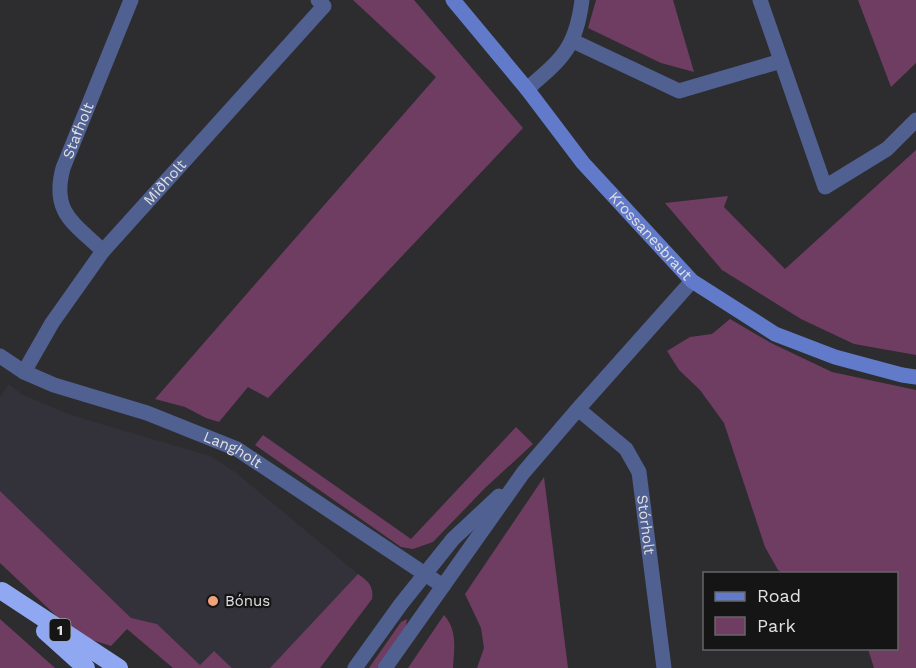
<svg xmlns="http://www.w3.org/2000/svg" width="916" height="668" font-family="'Work Sans',sans-serif">
  <style>
    .built { fill: #33323b }
    .green { fill: #6f3d62 }
    .lines { fill: none; stroke-linecap: round; stroke-linejoin: round }
    .street { stroke: #4f6091; stroke-width: 15 }
    .secondary { stroke: #617bca; stroke-width: 15 }
    .highway { stroke: #8fa8f1; stroke-width: 18 }
    .poi-dot { fill: #f1a27b; stroke: #151516; stroke-width: 2 }
    .labels { text-anchor: middle; stroke-width: 4.5; stroke-linejoin: round; paint-order: stroke }
    .shield { fill: #151516; stroke: #a3a3a5; stroke-width: 1.5 }
    .shield-label { font-size: 14px; font-weight: bold; fill: #e0e0e2 }
    .street-label { font-size: 15px; fill: #e0e0e2; stroke: #151516 }
    .poi-label { font-size: 15px; fill: #e0e0e2; stroke: #151516; text-anchor: start }
  </style>
  <rect width="100%" height="100%" fill="#2d2c2f"/>
  <path class="built" d="M 9,384 L 21,394 L 71,415 L 210,456 L 235,472 L 358,574 L 270,668 L 232,668 L 214,651 L 200,665 L 157,624 L 131,619 L 0,491 L 0,397 Z"/>
  <path class="green" d="M 353,0 L 414,0 L 523,128 L 268,398 L 248,387 L 219,422 L 206,418 L 185,407 L 155,399 L 436,77 Z
    M 596,0 L 673,0 L 694,72 L 661,63 L 588,28 Z
    M 858,0 L 916,0 L 916,63 L 891,87 Z
    M 916,150 L 916,355 L 854,344 L 801,319 L 722,270 L 665,203 L 728,196 L 724,207 L 785,269 Z
    M 730,319 L 771,343 L 832,372 L 916,390 L 916,668 L 874,668 L 868,649 L 896,648 L 896,574 L 783,573 L 778,570 L 765,547 L 724,423 L 700,390 L 679,370 L 667,351 L 690,337 L 712,334 Z
    M 516,427 L 533,444 L 485,488 L 433,542 L 413,549 L 401,547 L 255,445 L 263,435 L 411,539 Z
    M 544,477 L 568,668 L 477,668 L 484,648 L 481,628 L 465,594 Z
    M 0,491 L 131,618 L 157,624 L 200,665 L 214,651 L 232,668 L 173,668 L 127,629 L 111,646 L 89,639 L 66,625 L 0,563 Z
    M 358,574 C 368,581 374,586 372,599 L 320,668 L 270,668 Z
    M 444,615 C 458,631 454,649 453,668 L 408,668 Z
    M 0,619 L 55,668 L 0,668 Z
    M 407,619 L 406,626 L 377,668 L 369,668 L 401,622 Z"/>
  <g class="lines">
    <g class="street">
      <path d="M 760,0 L 825,187 L 887,149 L 916,120"/>
      <path d="M 573,41 L 679,91 L 781,61"/>
      <path d="M 527,89 C 562,59 576,48 582,0"/>
      <path id="s1" d="M 103,251 C 74,223 51,213 63,168 L 131,0"/>
      <path id="s2" d="M 0,356 L 24,372 L 54,385 L 147,413 L 237,449 L 443,586"/>
      <path id="s3" d="M 24,372 L 52,323 L 103,251 L 324,6 L 318,0"/>
      <path id="s4" d="M 578,409 L 626,449 L 639,472 L 664,668"/>
      <path d="M 355,668 L 401,604 L 453,539 L 499,496"/>
      <path d="M 385,668 L 523,473 L 578,409 L 692,281"/>
    </g>
    <path class="secondary" id="s5" d="M 453,0 L 527,89 L 583,163 L 692,281 L 775,334 L 835,357 L 902,375 L 916,377"/>
    <path class="highway" d="M 2,591 L 119,668
      M 45,631 L 86,668"/>
  </g>
  <circle class="poi-dot" cx="213" cy="601" r="6"/>
  <g class="labels">
    <rect class="shield" x="49.5" y="619" width="21" height="22" rx="4.5"/>
    <g class="shield-label">
      <text x="60" y="635">1</text>
    </g>
    <g class="street-label">
      <text dy="5" stroke="none"><textPath href="#s1" startOffset="140">Stafholt</textPath></text>
      <text dy="5" stroke="none"><textPath href="#s3" startOffset="237">Miðholt</textPath></text>
      <text dy="5" stroke="none"><textPath href="#s5" startOffset="308">Krossanesbraut</textPath></text>
      <text dy="5" stroke="none"><textPath href="#s2" startOffset="252">Langholt</textPath></text>
      <text dy="5" stroke="none"><textPath href="#s4" startOffset="142">Stórholt</textPath></text>
    </g>
    <g class="poi-label">
      <text x="225" y="606">Bónus</text>
    </g>
  </g>
  <rect x="703" y="572" width="195" height="78" fill="#151516" stroke="#666668" stroke-width="1.5"/>
  <rect x="715" y="592" width="30" height="9" fill="#617bca" stroke="#666668" stroke-width="1.5"/>
  <text x="757" y="602" font-size="18" fill="#e0e0e2">Road</text>
  <rect x="715" y="617" width="30" height="18" fill="#6f3d62" stroke="#666668" stroke-width="1.5"/>
  <text x="757" y="632" font-size="18" fill="#e0e0e2">Park</text>
</svg>
